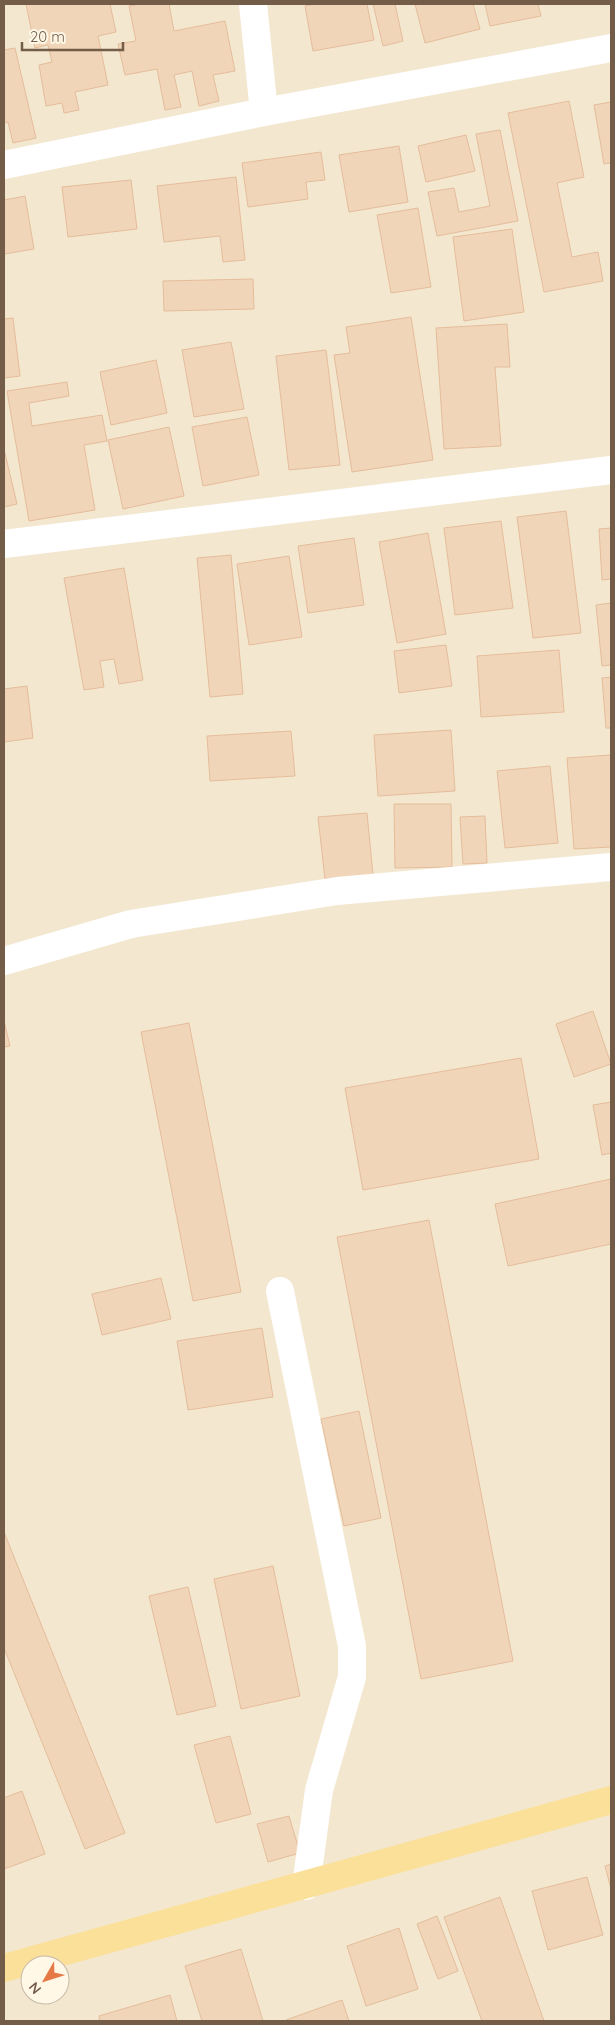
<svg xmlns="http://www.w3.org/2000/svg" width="615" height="2025" font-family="Quicksand,sans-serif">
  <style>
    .residential { fill: #f3e7d0; fill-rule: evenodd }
    .building { fill: #f1d5b9; stroke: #e4bd9a }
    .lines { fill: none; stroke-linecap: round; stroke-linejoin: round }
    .minor { stroke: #fff; stroke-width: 28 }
    .major { stroke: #fbe09a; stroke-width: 28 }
  </style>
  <rect width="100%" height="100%" fill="#fcf4e1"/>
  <path class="residential" d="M 4,4 L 611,4 L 611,2021 L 4,2021 ZM 30,1965 L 60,1965 L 60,1995 L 30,1995 Z"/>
  <path class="building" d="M 26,4 L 110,4 L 116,32 L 98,36 L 108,85 L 75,92 L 79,110 L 64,113 L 62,103 L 46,106 L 39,65 L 52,62 L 48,45 L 35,48 Z
    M 140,4 L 169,4 L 174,31 L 225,21 L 235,71 L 213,75 L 219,101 L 199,106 L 192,71 L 174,75 L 181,107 L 165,110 L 157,69 L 125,75 L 118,44 L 136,41 L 129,6 Z
    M 315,4 L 367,4 L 374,40 L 313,51 L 305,6 Z
    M 373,4 L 395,4 L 403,41 L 383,46 Z
    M 415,4 L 473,4 L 480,29 L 425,43 Z
    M 485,4 L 538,4 L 541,16 L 490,26 Z
    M 15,48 L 36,138 L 13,143 L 8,122 L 4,123 L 4,50 Z
    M 569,101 L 584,177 L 557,183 L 572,257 L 598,252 L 603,281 L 544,292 L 508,113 Z
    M 611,102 L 611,163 L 604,164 L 594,105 Z
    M 500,130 L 518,221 L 437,236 L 428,192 L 454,188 L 459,212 L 490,206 L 476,134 Z
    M 466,135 L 475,171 L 426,182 L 418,146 Z
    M 399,146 L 408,202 L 349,212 L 339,155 Z
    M 321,152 L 325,180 L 306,182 L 308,199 L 248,207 L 242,163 Z
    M 236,177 L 245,260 L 223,262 L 220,236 L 164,242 L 157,186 Z
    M 131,180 L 137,229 L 68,237 L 62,187 Z
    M 25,196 L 34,249 L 4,254 L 4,200 Z
    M 418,208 L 431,287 L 391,293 L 377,215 Z
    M 512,229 L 524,312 L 464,321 L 453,237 Z
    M 253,279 L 254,309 L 164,311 L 163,281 Z
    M 411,317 L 433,460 L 352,472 L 334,355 L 350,353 L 346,327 Z
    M 13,318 L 20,376 L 4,378 L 4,319 Z
    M 507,324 L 510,367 L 495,367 L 501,446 L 444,449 L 436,328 Z
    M 231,342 L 244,409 L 194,417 L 182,350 Z
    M 326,350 L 340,465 L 289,470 L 276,356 Z
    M 156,360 L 167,413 L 111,425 L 100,372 Z
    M 67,382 L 69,396 L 29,403 L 32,426 L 102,415 L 107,441 L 84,445 L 95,510 L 29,521 L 7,391 Z
    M 247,417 L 259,475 L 203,486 L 192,427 Z
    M 169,427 L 184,496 L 123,509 L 108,440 Z
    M 4,449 L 17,504 L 4,507 Z
    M 566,511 L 581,633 L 533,638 L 517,517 Z
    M 501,521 L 513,608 L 455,615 L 444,528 Z
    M 611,528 L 611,579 L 602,580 L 599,529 Z
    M 428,533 L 446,634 L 397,643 L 379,542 Z
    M 354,538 L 364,605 L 308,613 L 298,546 Z
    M 231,555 L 243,694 L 210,697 L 197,558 Z
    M 289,556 L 302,637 L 249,645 L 237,564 Z
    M 124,568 L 143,680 L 119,684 L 114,659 L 100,661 L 104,687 L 84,690 L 64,578 Z
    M 611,603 L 611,665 L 602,666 L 596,605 Z
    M 446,645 L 452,686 L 399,693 L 394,651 Z
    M 559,650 L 564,712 L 481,717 L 477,656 Z
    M 611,677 L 611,728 L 606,728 L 602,678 Z
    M 27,686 L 33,738 L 4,742 L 4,689 Z
    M 451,730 L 455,791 L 378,796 L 374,735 Z
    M 291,731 L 295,776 L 210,781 L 207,736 Z
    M 611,755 L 611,847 L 574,849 L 567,758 Z
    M 550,766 L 558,843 L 505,848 L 497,771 Z
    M 394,804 L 451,804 L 452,867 L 395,868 Z
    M 367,813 L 373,875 L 325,879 L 318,817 Z
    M 485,816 L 487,863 L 463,864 L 460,817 Z
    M 593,1011 L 611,1064 L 574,1077 L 556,1024 Z
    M 4,1021 L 10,1046 L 4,1047 Z
    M 189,1023 L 241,1292 L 193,1301 L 141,1032 Z
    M 521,1058 L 539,1159 L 363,1190 L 345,1088 Z
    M 611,1102 L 611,1153 L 602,1155 L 593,1105 Z
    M 611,1179 L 611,1244 L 508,1266 L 495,1204 Z
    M 429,1220 L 513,1661 L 421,1679 L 337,1237 Z
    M 161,1278 L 171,1319 L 102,1335 L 92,1294 Z
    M 262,1328 L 273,1397 L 188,1410 L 177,1341 Z
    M 359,1411 L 381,1518 L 344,1526 L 321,1419 Z
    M 4,1532 L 125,1833 L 85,1849 L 4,1648 Z
    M 273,1566 L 300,1696 L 241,1709 L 214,1579 Z
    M 188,1587 L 216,1706 L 177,1715 L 149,1596 Z
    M 230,1736 L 251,1814 L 216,1823 L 194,1745 Z
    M 22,1791 L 45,1854 L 4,1869 L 4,1798 Z
    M 289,1816 L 300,1853 L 268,1862 L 257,1824 Z
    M 611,1864 L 611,1889 L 605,1866 Z
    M 587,1877 L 603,1935 L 548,1950 L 532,1891 Z
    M 500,1897 L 544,2021 L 482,2021 L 444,1917 Z
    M 437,1916 L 458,1971 L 438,1979 L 417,1924 Z
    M 399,1928 L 418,1989 L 366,2006 L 347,1946 Z
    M 241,1949 L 263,2021 L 202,2021 L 185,1966 Z
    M 170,1995 L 177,2021 L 100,2021 L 99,2016 Z
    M 342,2000 L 349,2021 L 286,2021 L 286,2020 Z"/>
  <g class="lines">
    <path class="minor" d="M 253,4 L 264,112
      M 4,165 L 264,112 L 611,48
      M 4,544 L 611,470
      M 4,961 L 131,924 L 337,891 L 611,867
      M 280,1291 L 352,1646 L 352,1677 L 319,1790 L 306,1886"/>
    <path class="major" d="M 4,1968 L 611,1800"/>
  </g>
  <rect width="615" height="2025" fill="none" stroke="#735c48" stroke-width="10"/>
  <g transform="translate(45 1980) rotate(231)"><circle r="24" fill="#fff8e7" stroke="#c7baa7"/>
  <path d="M0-4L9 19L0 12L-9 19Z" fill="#e67a47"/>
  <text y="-8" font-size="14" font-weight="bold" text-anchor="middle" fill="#735c48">N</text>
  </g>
  <path d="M22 42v8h101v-8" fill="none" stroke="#735c48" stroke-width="2.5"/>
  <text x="30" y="42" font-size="15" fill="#735c48" stroke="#fff8e7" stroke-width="4" paint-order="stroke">20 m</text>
</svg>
